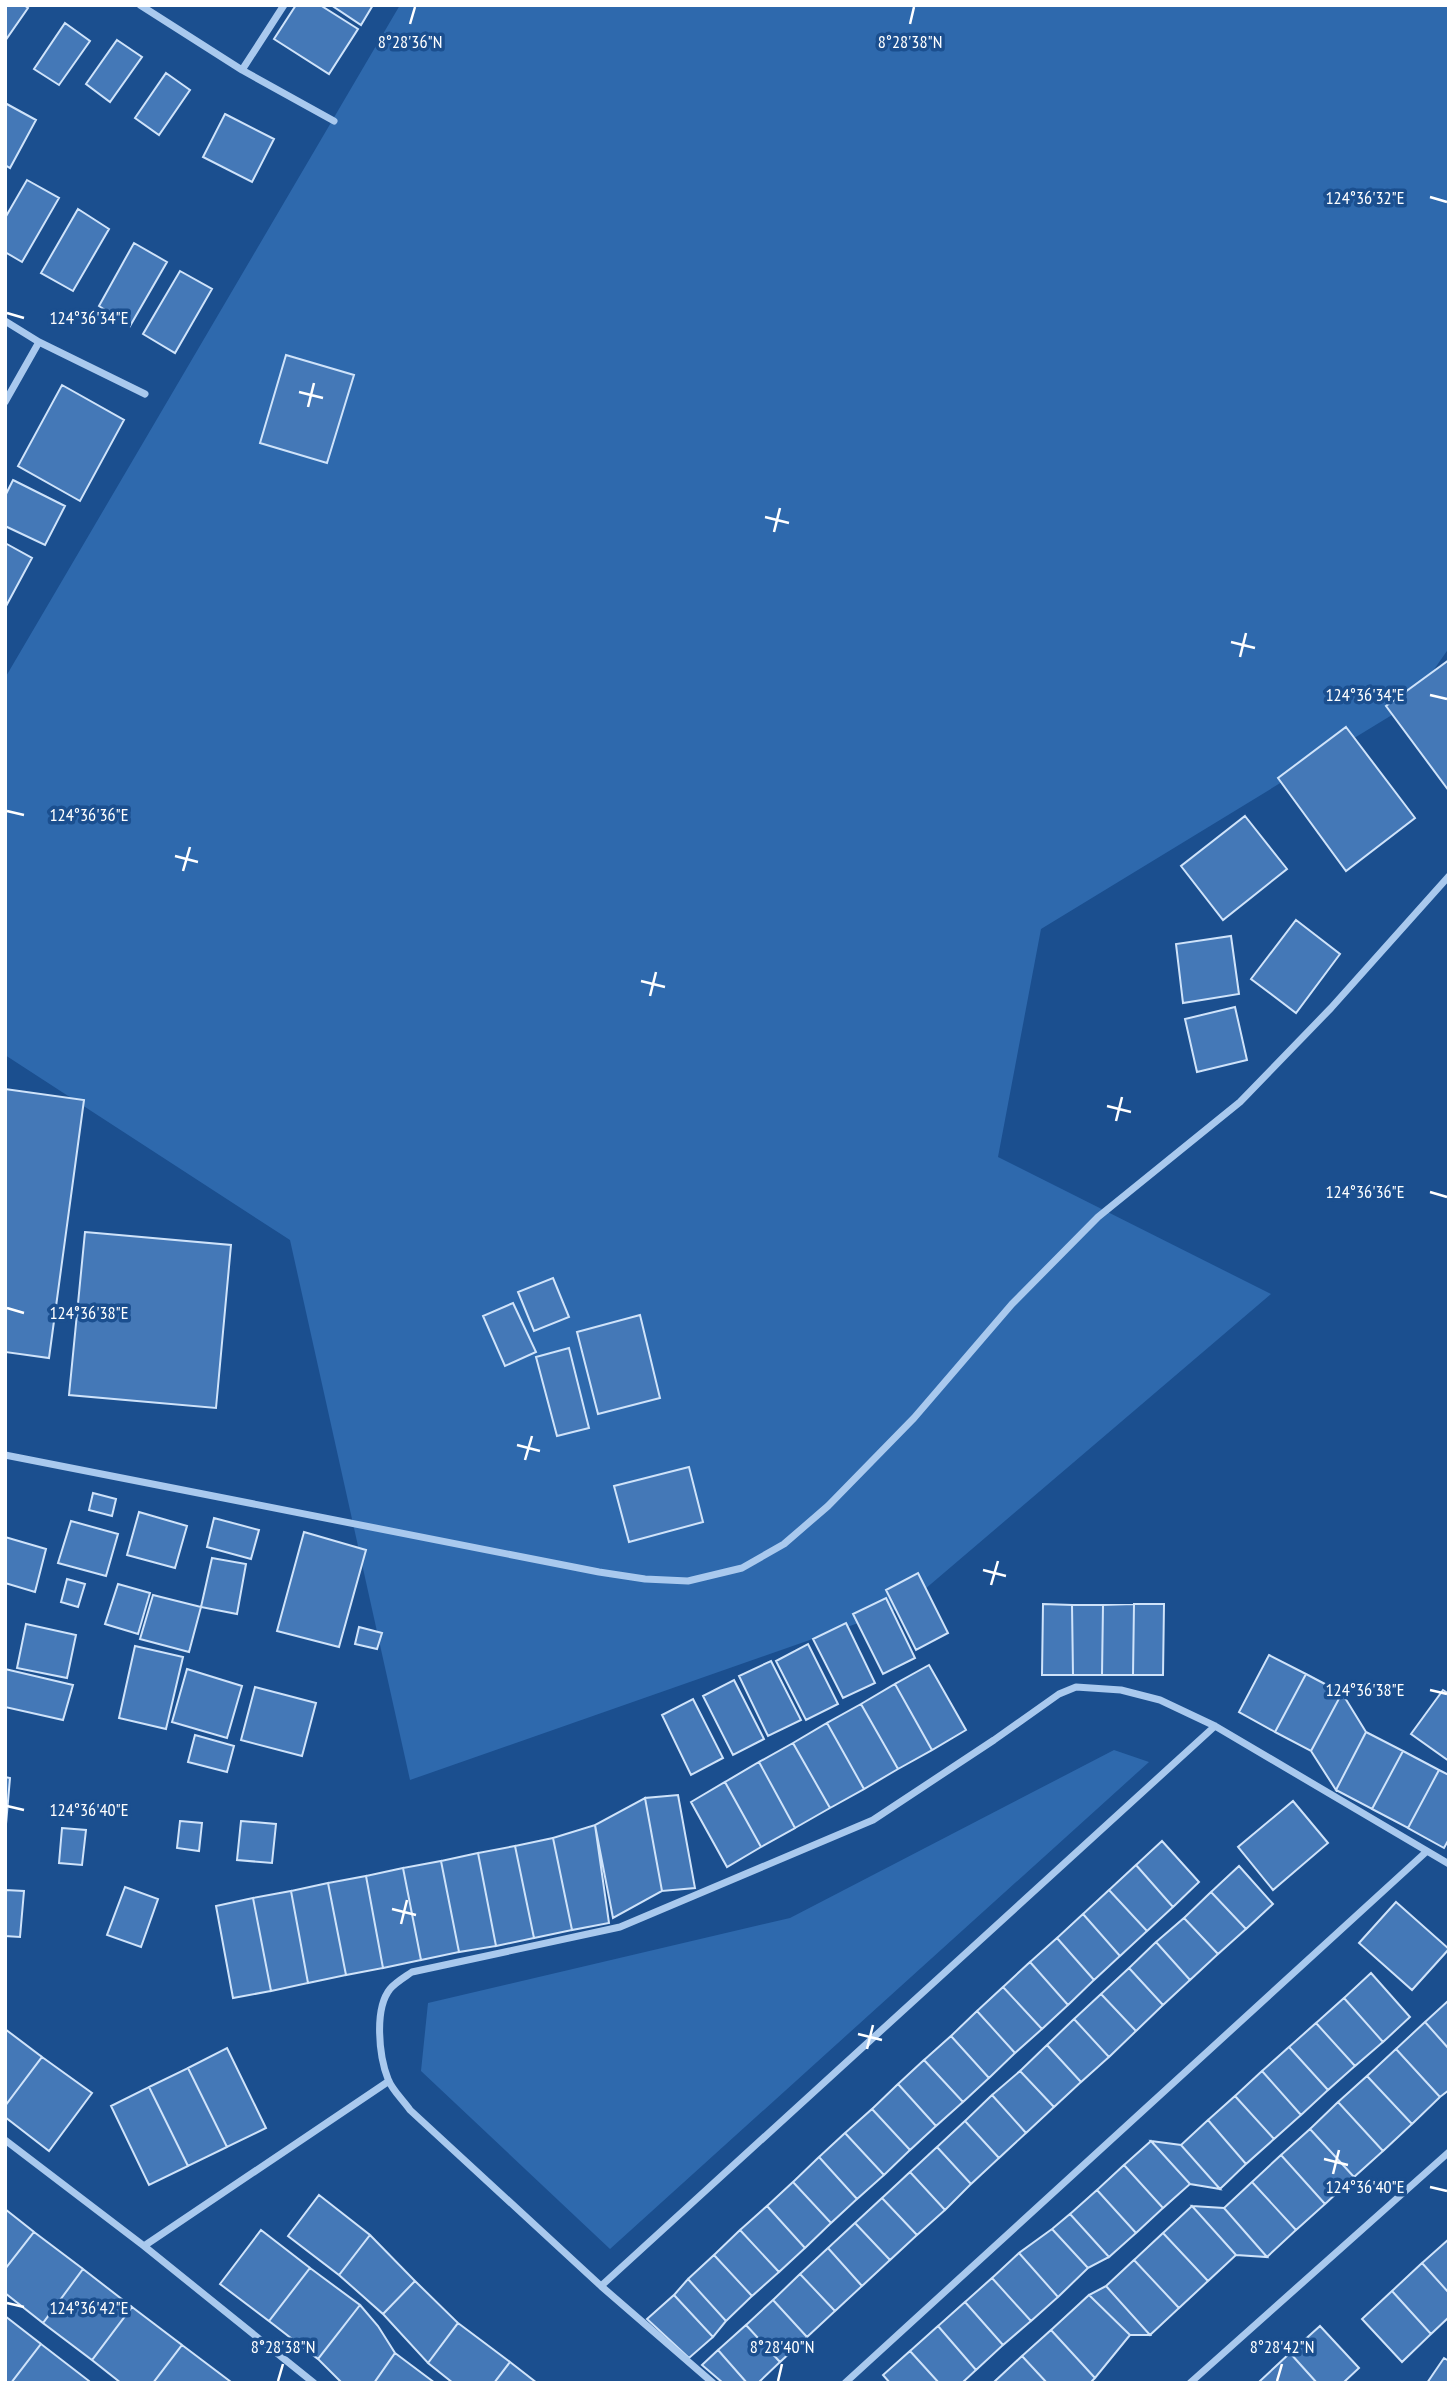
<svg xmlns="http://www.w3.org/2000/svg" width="1454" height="2388" font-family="'PT Sans Narrow',sans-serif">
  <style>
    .green { fill: #2e69ad }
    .building { fill: #4478b7; stroke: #cfe3fa; stroke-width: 2 }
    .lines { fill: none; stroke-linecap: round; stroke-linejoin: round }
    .minor { stroke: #a9c9ee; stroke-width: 7 }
    .ticks { fill: none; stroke: #fff; stroke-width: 2.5 }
    .ticks-label { font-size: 18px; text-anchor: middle; fill: #fff; stroke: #1b4f8f; stroke-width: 7; stroke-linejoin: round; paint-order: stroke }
  </style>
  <rect width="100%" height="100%" fill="#1b4f8f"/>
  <path class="green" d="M 400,5 L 1449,5 L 1449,648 L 1410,704 L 1041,929 L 998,1157 L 1271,1294 L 904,1607 L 410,1780 L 290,1240 L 5,1055 L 5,678 Z
    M 1114,1750 L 1149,1762 L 610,2249 L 421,2071 L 428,2003 L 790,1918 Z"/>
  <path class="building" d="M 5,5 L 24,5 L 28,8 L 5,41 Z
    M 296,5 L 320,5 L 358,29 L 329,74 L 274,39 Z
    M 331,5 L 373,5 L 361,25 Z
    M 65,23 L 90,41 L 59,85 L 34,69 Z
    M 117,40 L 142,57 L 110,102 L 86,84 Z
    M 166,73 L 190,90 L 159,135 L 135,118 Z
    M 5,103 L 36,120 L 10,168 L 5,165 Z
    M 225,114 L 274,139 L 252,182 L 203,157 Z
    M 27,180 L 59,198 L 22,262 L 5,252 L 5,218 Z
    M 78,209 L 109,229 L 73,291 L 41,273 Z
    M 134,243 L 167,262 L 130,326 L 99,306 Z
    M 180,271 L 212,289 L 175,353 L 143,334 Z
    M 286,355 L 354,375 L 327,463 L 260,443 Z
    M 62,385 L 124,420 L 80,501 L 18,466 Z
    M 13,480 L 65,506 L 45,545 L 5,526 L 5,496 Z
    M 5,543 L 32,558 L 5,608 Z
    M 1449,660 L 1449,791 L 1386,706 Z
    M 1346,727 L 1415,818 L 1346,871 L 1278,778 Z
    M 1245,816 L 1287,869 L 1223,920 L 1181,866 Z
    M 1296,920 L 1340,954 L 1296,1013 L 1251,979 Z
    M 1231,936 L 1239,994 L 1183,1003 L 1176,944 Z
    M 1235,1007 L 1247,1060 L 1197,1072 L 1185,1019 Z
    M 5,1089 L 84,1100 L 49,1358 L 5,1352 Z
    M 85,1232 L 231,1245 L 216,1408 L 69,1395 Z
    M 553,1278 L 569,1317 L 534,1331 L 518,1292 Z
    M 513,1303 L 536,1352 L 505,1366 L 483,1316 Z
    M 640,1315 L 660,1398 L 598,1414 L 577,1332 Z
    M 569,1348 L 589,1428 L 557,1436 L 536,1357 Z
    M 689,1467 L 703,1522 L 629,1542 L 614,1486 Z
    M 93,1493 L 116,1499 L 112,1516 L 89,1510 Z
    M 139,1512 L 187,1526 L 175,1568 L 127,1555 Z
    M 214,1518 L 259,1530 L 251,1559 L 207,1547 Z
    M 71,1521 L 118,1534 L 106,1576 L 58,1563 Z
    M 304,1532 L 366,1550 L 339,1647 L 277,1631 Z
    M 5,1537 L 46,1549 L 35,1592 L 5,1583 Z
    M 212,1558 L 246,1564 L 237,1614 L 201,1607 Z
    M 918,1573 L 948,1633 L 916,1650 L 886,1590 Z
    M 67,1579 L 85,1584 L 78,1607 L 61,1602 Z
    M 118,1584 L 150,1593 L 138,1634 L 105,1624 Z
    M 153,1595 L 201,1607 L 189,1652 L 140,1639 Z
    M 886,1598 L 915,1658 L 883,1674 L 853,1614 Z
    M 1043,1604 L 1072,1605 L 1073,1675 L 1042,1675 Z
    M 1134,1604 L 1164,1604 L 1163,1675 L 1133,1675 Z
    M 1134,1604 L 1133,1675 L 1102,1675 L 1103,1605 Z
    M 1072,1605 L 1103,1605 L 1102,1675 L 1073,1675 Z
    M 846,1623 L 875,1683 L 843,1698 L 813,1639 Z
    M 26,1624 L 76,1635 L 67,1678 L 17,1668 Z
    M 359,1627 L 382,1633 L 377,1649 L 355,1644 Z
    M 808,1644 L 838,1704 L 806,1720 L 776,1661 Z
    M 135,1646 L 183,1657 L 166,1729 L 119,1718 Z
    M 1269,1655 L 1306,1674 L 1275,1732 L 1239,1712 Z
    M 771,1661 L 801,1720 L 768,1736 L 739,1676 Z
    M 929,1665 L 966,1730 L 932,1750 L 895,1684 Z
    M 5,1669 L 73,1685 L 63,1720 L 5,1707 Z
    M 187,1669 L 242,1686 L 227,1738 L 172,1722 Z
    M 1306,1674 L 1342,1693 L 1311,1751 L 1275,1732 Z
    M 734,1680 L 764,1739 L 733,1755 L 703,1696 Z
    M 895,1684 L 932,1750 L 898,1769 L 861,1704 Z
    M 255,1687 L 316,1703 L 302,1756 L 241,1740 Z
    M 1443,1690 L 1449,1694 L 1449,1761 L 1411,1734 Z
    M 1342,1693 L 1366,1732 L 1336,1790 L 1311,1751 Z
    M 693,1699 L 723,1758 L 691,1775 L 662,1715 Z
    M 861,1704 L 898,1769 L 864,1789 L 827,1723 Z
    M 827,1723 L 864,1789 L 830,1808 L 793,1743 Z
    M 1366,1732 L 1403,1751 L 1372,1809 L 1336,1790 Z
    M 195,1735 L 234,1746 L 227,1772 L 188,1762 Z
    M 793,1743 L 830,1808 L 795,1828 L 759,1762 Z
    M 1403,1751 L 1439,1770 L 1408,1828 L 1372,1809 Z
    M 759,1762 L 795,1828 L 761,1847 L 725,1782 Z
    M 1439,1770 L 1449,1775 L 1449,1839 L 1444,1848 L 1408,1828 Z
    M 5,1777 L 10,1778 L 6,1824 L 5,1824 Z
    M 725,1782 L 761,1847 L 727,1867 L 691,1802 Z
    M 678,1795 L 695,1888 L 662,1891 L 645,1798 Z
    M 645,1798 L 662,1891 L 613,1918 L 595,1825 Z
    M 1293,1801 L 1328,1843 L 1273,1890 L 1238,1847 Z
    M 180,1821 L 202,1823 L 199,1851 L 177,1848 Z
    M 241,1821 L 276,1824 L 272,1863 L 237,1860 Z
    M 595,1825 L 609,1923 L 572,1930 L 553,1838 Z
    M 62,1828 L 86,1830 L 82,1865 L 59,1863 Z
    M 553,1838 L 572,1930 L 534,1938 L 515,1846 Z
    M 1162,1841 L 1199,1882 L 1173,1907 L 1136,1865 Z
    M 515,1846 L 534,1938 L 496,1946 L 478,1853 Z
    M 478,1853 L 496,1946 L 459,1952 L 441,1861 Z
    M 441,1861 L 459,1952 L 421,1960 L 403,1868 Z
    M 1136,1865 L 1173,1907 L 1147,1931 L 1109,1890 Z
    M 1239,1866 L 1273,1904 L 1246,1929 L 1211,1892 Z
    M 403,1868 L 421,1960 L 383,1968 L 366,1876 Z
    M 366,1876 L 383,1968 L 346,1975 L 328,1883 Z
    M 328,1883 L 346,1975 L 308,1983 L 291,1891 Z
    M 125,1887 L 158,1899 L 141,1947 L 107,1935 Z
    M 5,1890 L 24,1891 L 20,1937 L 5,1936 Z
    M 1109,1890 L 1147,1931 L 1120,1956 L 1083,1914 Z
    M 291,1891 L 308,1983 L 271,1991 L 253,1898 Z
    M 1211,1892 L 1246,1929 L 1218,1954 L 1184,1918 Z
    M 253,1898 L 271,1991 L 233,1998 L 216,1906 Z
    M 1396,1902 L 1449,1949 L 1412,1990 L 1359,1943 Z
    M 1083,1914 L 1120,1956 L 1094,1980 L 1057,1938 Z
    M 1184,1918 L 1218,1954 L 1190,1980 L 1156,1942 Z
    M 1057,1938 L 1094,1980 L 1068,2005 L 1030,1962 Z
    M 1156,1942 L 1190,1980 L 1163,2005 L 1129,1968 Z
    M 1030,1962 L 1068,2005 L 1042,2029 L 1003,1987 Z
    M 1129,1968 L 1163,2005 L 1136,2031 L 1101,1994 Z
    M 1371,1973 L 1410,2017 L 1383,2042 L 1344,1998 Z
    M 1003,1987 L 1042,2029 L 1015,2053 L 977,2011 Z
    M 1101,1994 L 1136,2031 L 1109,2057 L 1074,2019 Z
    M 1344,1998 L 1383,2042 L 1355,2066 L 1316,2023 Z
    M 1449,2000 L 1449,2049 L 1425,2022 Z
    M 977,2011 L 1015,2053 L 989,2078 L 951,2036 Z
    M 1074,2019 L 1109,2057 L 1081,2082 L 1047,2045 Z
    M 1425,2022 L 1449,2049 L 1449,2090 L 1440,2097 L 1396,2049 Z
    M 1316,2023 L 1355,2066 L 1328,2090 L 1289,2047 Z
    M 5,2029 L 42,2057 L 5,2106 Z
    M 951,2036 L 989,2078 L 963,2102 L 924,2060 Z
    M 1047,2045 L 1081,2082 L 1054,2107 L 1020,2071 Z
    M 1289,2047 L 1328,2090 L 1301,2115 L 1262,2071 Z
    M 227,2048 L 266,2128 L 227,2147 L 188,2068 Z
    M 1396,2049 L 1440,2097 L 1412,2124 L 1367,2076 Z
    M 42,2057 L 92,2093 L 49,2151 L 5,2117 L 5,2106 Z
    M 924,2060 L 963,2102 L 936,2126 L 898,2084 Z
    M 188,2068 L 227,2147 L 188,2166 L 149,2087 Z
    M 1020,2071 L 1054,2107 L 1026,2133 L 992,2095 Z
    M 1262,2071 L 1301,2115 L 1274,2139 L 1235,2096 Z
    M 1367,2076 L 1412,2124 L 1383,2151 L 1338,2102 Z
    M 898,2084 L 936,2126 L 910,2150 L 872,2109 Z
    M 149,2087 L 188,2166 L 149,2185 L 111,2106 Z
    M 992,2095 L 1026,2133 L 999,2158 L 965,2121 Z
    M 1235,2096 L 1274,2139 L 1246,2164 L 1208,2120 Z
    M 1338,2102 L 1383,2151 L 1354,2177 L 1310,2129 Z
    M 872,2109 L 910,2150 L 884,2175 L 845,2133 Z
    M 1208,2120 L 1246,2164 L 1220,2189 L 1181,2145 Z
    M 965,2121 L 999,2158 L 971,2184 L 937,2147 Z
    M 1310,2129 L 1354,2177 L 1325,2204 L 1281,2155 Z
    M 845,2133 L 884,2175 L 857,2199 L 819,2157 Z
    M 1151,2141 L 1190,2184 L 1163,2208 L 1124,2165 Z
    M 1151,2141 L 1181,2145 L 1220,2189 L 1190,2184 Z
    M 937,2147 L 971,2184 L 945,2210 L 910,2172 Z
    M 1281,2155 L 1325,2204 L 1296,2230 L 1252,2182 Z
    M 819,2157 L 857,2199 L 831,2223 L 793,2182 Z
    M 1124,2165 L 1163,2208 L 1136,2233 L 1097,2190 Z
    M 910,2172 L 945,2210 L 917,2235 L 882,2198 Z
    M 793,2182 L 831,2223 L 805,2248 L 767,2206 Z
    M 1252,2182 L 1296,2230 L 1267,2257 L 1224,2208 Z
    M 1097,2190 L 1136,2233 L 1109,2257 L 1070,2214 Z
    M 319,2195 L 370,2235 L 339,2275 L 288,2236 Z
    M 882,2198 L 917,2235 L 890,2260 L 855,2223 Z
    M 767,2206 L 805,2248 L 779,2272 L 740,2230 Z
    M 1192,2206 L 1236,2255 L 1208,2281 L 1163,2233 Z
    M 1192,2206 L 1224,2208 L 1267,2257 L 1236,2255 Z
    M 5,2209 L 34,2232 L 5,2269 Z
    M 1070,2214 L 1109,2257 L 1088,2268 L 1052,2229 Z
    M 855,2223 L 890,2260 L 862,2286 L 828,2248 Z
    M 1052,2229 L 1088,2268 L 1058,2297 L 1019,2253 Z
    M 261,2230 L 310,2268 L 269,2321 L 220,2284 Z
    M 740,2230 L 779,2272 L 752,2296 L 714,2255 Z
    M 34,2232 L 83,2269 L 43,2323 L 5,2293 L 5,2269 Z
    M 1163,2233 L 1208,2281 L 1179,2308 L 1134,2260 Z
    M 370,2235 L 415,2281 L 383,2314 L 339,2275 Z
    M 1449,2239 L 1449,2293 L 1422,2263 Z
    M 828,2248 L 862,2286 L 835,2311 L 800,2274 Z
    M 1019,2253 L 1058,2297 L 1031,2321 L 992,2278 Z
    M 714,2255 L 752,2296 L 726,2321 L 688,2279 Z
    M 1134,2260 L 1179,2308 L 1150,2335 L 1106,2286 Z
    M 1422,2263 L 1449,2293 L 1449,2317 L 1431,2334 L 1392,2291 Z
    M 310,2268 L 360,2305 L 318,2359 L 269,2321 Z
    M 83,2269 L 132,2307 L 92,2360 L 43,2323 Z
    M 800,2274 L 835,2311 L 807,2337 L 773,2300 Z
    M 992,2278 L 1031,2321 L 1003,2345 L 965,2302 Z
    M 688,2279 L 726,2321 L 713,2337 L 674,2295 Z
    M 415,2281 L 458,2323 L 428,2363 L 383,2314 Z
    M 1106,2286 L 1150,2335 L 1130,2335 L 1089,2295 Z
    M 1392,2291 L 1431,2334 L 1402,2362 L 1362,2319 Z
    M 674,2295 L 713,2337 L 689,2358 L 647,2319 Z
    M 1089,2295 L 1130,2335 L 1095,2378 L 1051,2330 Z
    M 773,2300 L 807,2337 L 780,2362 L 746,2325 Z
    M 965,2302 L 1003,2345 L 976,2370 L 938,2326 Z
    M 360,2305 L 378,2326 L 395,2353 L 374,2383 L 342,2383 L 318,2359 Z
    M 132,2307 L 182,2345 L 153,2383 L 121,2383 L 92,2360 Z
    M 5,2316 L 41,2344 L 11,2383 L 5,2383 Z
    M 458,2323 L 510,2362 L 494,2383 L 453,2383 L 428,2363 Z
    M 746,2325 L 780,2362 L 758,2383 L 747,2383 L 718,2350 Z
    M 938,2326 L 976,2370 L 962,2383 L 939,2383 L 910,2351 Z
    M 1320,2326 L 1359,2368 L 1343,2383 L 1317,2383 L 1290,2353 Z
    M 1051,2330 L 1095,2378 L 1090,2383 L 1047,2383 L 1022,2356 Z
    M 41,2344 L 89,2381 L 88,2383 L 11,2383 Z
    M 182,2345 L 231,2382 L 231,2383 L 153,2383 Z
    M 718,2350 L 747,2383 L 723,2383 L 702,2365 Z
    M 910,2351 L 939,2383 L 890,2383 L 883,2375 Z
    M 395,2353 L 435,2383 L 374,2383 Z
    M 1290,2353 L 1317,2383 L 1262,2383 L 1260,2381 Z
    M 1022,2356 L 1047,2383 L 994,2383 L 994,2382 Z
    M 1444,2358 L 1449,2361 L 1449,2383 L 1427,2383 Z
    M 510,2362 L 537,2383 L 494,2383 Z"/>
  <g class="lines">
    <path class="minor" d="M 140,5 L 242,70 L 334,121
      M 242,70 L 284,5
      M 5,321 L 39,342
      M 5,402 L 39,342 L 145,394
      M 5,1455 L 599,1572 L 645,1579 L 688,1581 L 742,1568 L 784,1544 L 828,1506 L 914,1418 L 1012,1304 L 1098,1217 L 1240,1102 L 1331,1008 L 1449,876
      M 5,2140 L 144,2246 L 314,2383
      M 144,2246 L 389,2081
      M 601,2286 L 1215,1726
      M 713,2383 L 601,2286 L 410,2110 C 403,2100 392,2090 388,2079 C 379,2056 374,2009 390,1989 C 396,1982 405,1977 412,1972 L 620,1927 L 873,1820 L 994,1740 L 1059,1694 L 1076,1687 L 1121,1690 L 1160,1700 L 1215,1726 L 1449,1864
      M 845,2383 L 1426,1852
      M 1190,2383 L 1449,2152"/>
  </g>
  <path class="ticks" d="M 410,24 L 415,7M 910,24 L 914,7M 1430,197 L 1447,202M 7,313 L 24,318M 299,392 L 323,398M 308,407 L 314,383M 765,517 L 789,523M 774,532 L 780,508M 1231,642 L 1255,648M 1240,657 L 1246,633M 1430,695 L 1447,699M 7,811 L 24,815M 175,856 L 198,862M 183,871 L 190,847M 641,981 L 665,987M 650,996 L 656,972M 1107,1106 L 1131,1112M 1116,1121 L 1122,1097M 1430,1192 L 1447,1197M 7,1308 L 24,1313M 517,1445 L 540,1451M 525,1460 L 532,1436M 983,1570 L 1006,1576M 991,1585 L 998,1561M 1430,1690 L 1447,1694M 7,1806 L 24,1810M 392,1909 L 416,1915M 401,1924 L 407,1900M 858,2034 L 882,2040M 867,2049 L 873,2025M 1324,2159 L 1348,2165M 1333,2174 L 1339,2150M 1430,2187 L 1447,2191M 7,2303 L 24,2307M 278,2381 L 283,2364M 778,2381 L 782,2364M 1277,2381 L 1282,2364"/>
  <g class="ticks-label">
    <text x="410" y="48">8°28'36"N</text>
    <text x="910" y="48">8°28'38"N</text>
    <text x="1365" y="204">124°36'32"E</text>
    <text x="89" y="324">124°36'34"E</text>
    <text x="1365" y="701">124°36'34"E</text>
    <text x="89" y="821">124°36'36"E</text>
    <text x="1365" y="1198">124°36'36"E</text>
    <text x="89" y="1319">124°36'38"E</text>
    <text x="1365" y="1696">124°36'38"E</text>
    <text x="89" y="1816">124°36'40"E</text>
    <text x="1365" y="2193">124°36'40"E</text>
    <text x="89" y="2314">124°36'42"E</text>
    <text x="283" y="2353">8°28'38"N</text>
    <text x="782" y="2353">8°28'40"N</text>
    <text x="1282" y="2353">8°28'42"N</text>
  </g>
  <rect width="1454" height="2388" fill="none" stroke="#ffffff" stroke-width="14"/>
</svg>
